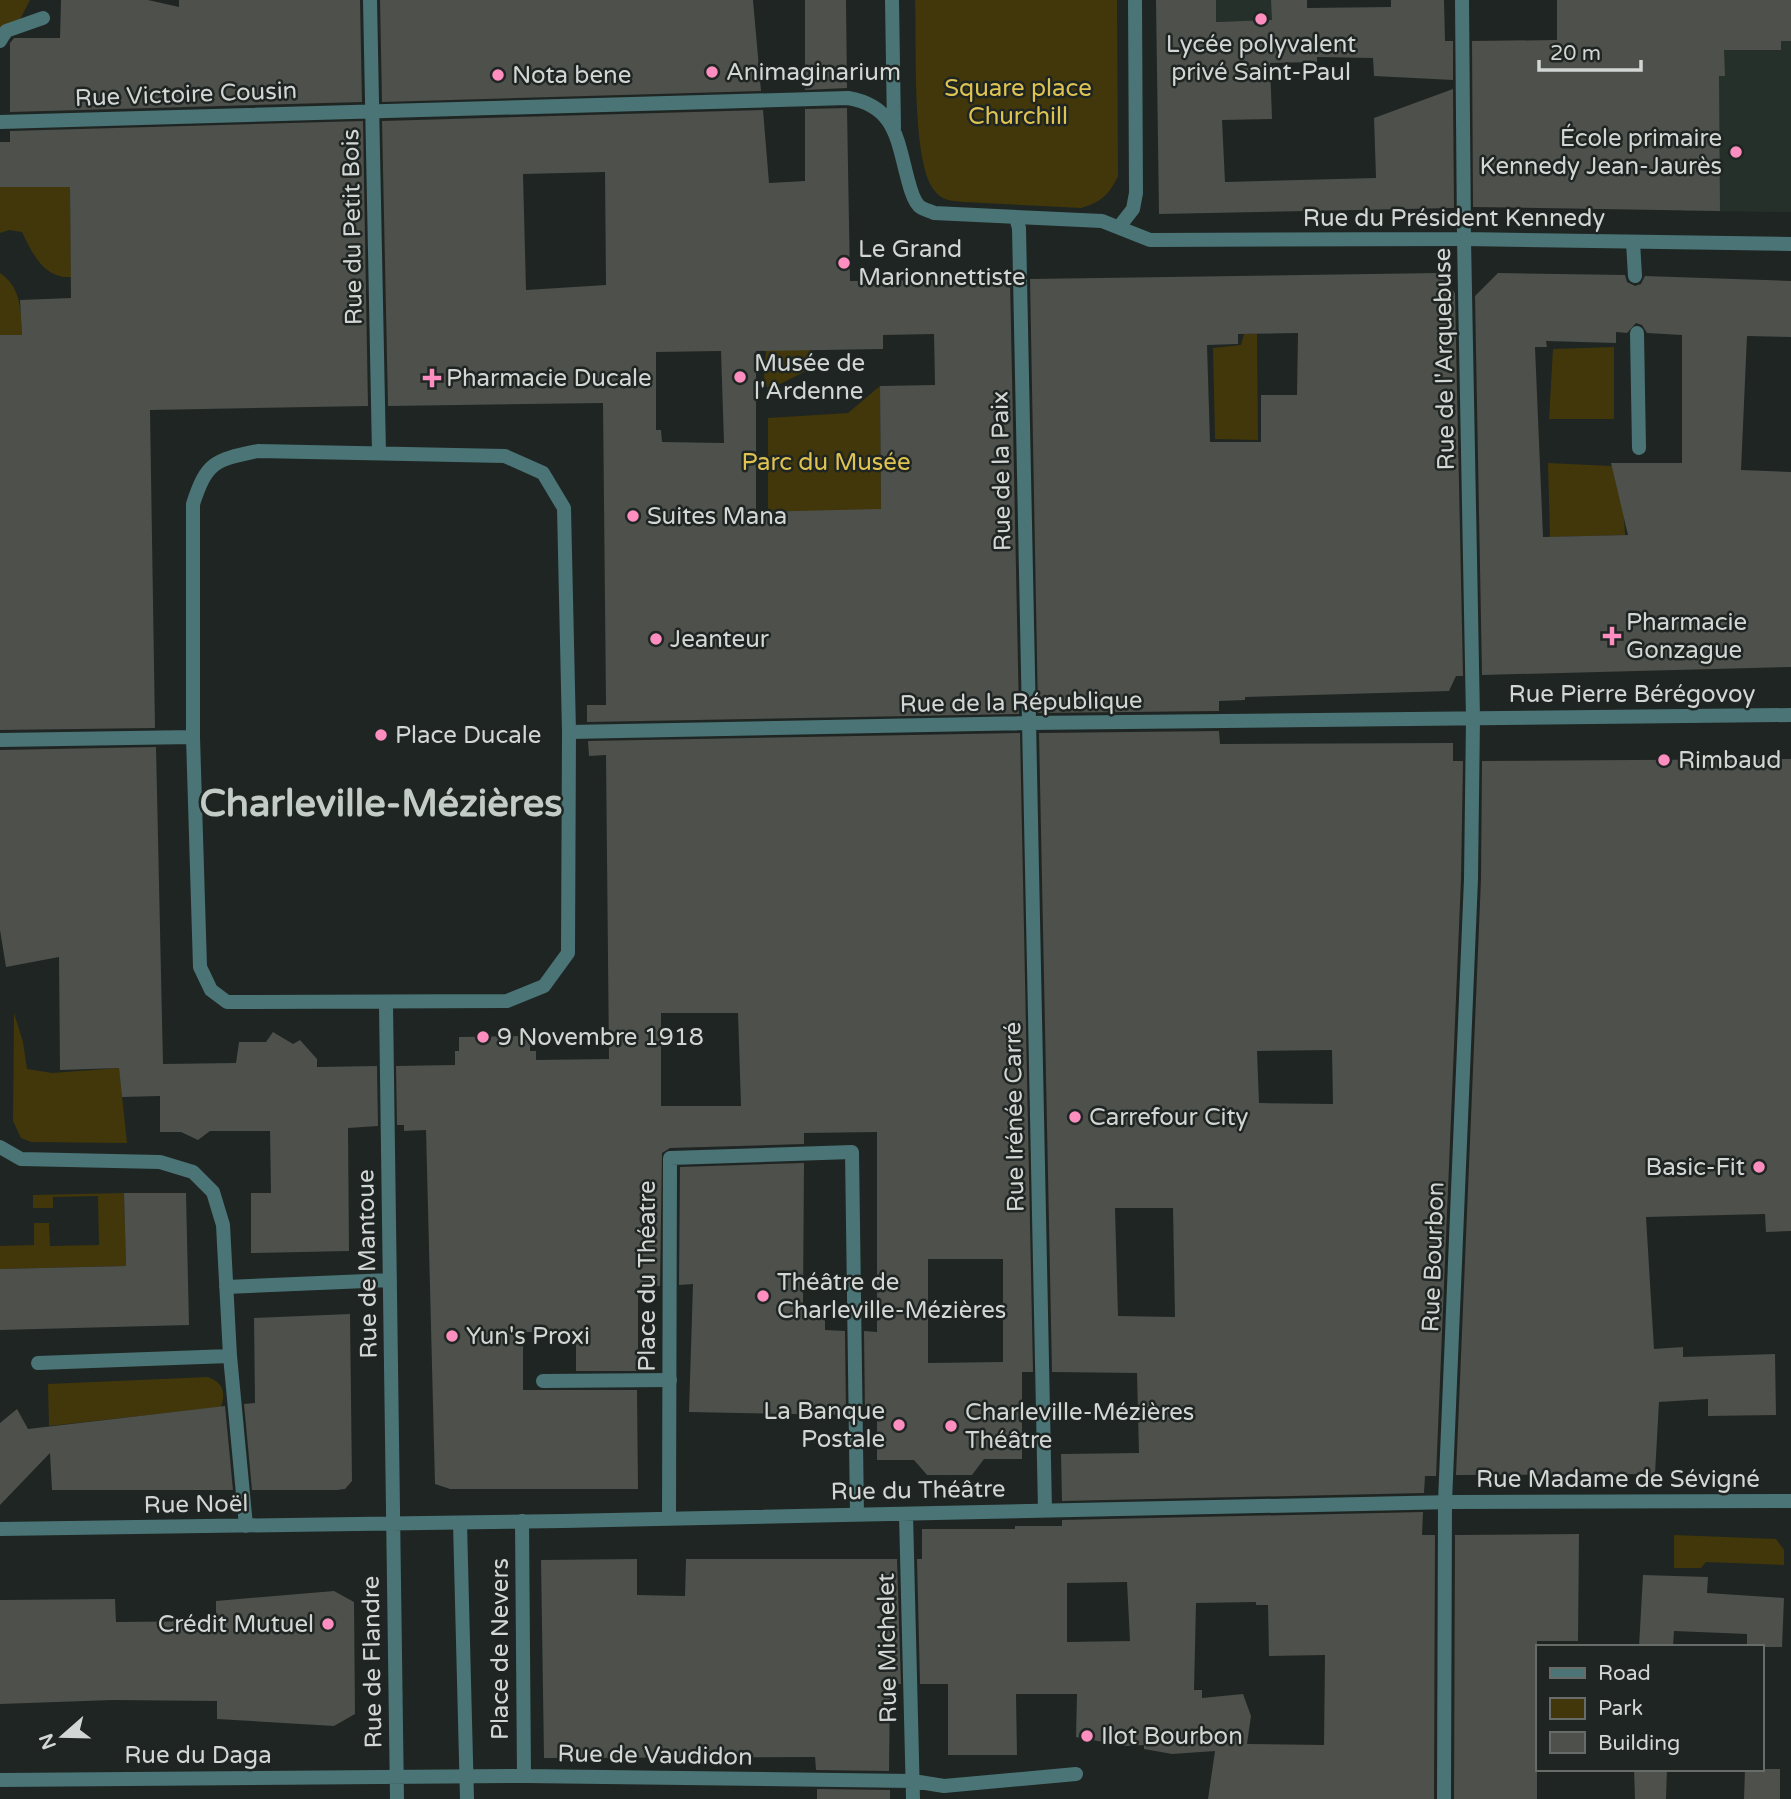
<svg xmlns="http://www.w3.org/2000/svg" width="1791" height="1799" font-family="'Varela Round',sans-serif">
  <style>
    .built { fill: #25302a }
    .green { fill: #41370a }
    .building { fill: #4d504b; fill-rule: evenodd }
    .lines { fill: none; stroke-linecap: round; stroke-linejoin: round }
    .service { stroke: #4a7476; stroke-width: 14 }
    .pedestrian { stroke: #4a7476; stroke-width: 14 }
    .minor { stroke: #4a7476; stroke-width: 14 }
    .poi-dot { fill: #fd8ebf; stroke: #1f2522; stroke-width: 2.5 }
    .labels { text-anchor: middle; stroke-width: 5; stroke-linejoin: round; paint-order: stroke }
    .poi-label { font-size: 24px; fill: #d2d6d4; stroke: #1f2522; text-anchor: start }
    .park-label { font-size: 24px; fill: #dec351; stroke: #1f2522 }
    .street-label { font-size: 24px; fill: #d2d6d4; stroke: #1f2522 }
    .town-label { font-size: 38px; font-weight: bold; fill: #c4ccc8; stroke: #1f2522 }
  </style>
  <rect width="100%" height="100%" fill="#1f2522"/>
  <path class="built" d="M 1200,0 L 1307,0 L 1307,38 L 1235,24 L 1234,21 L 1216,22 Z
    M 1791,0 L 1791,212 L 1683,211 L 1681,93 L 1688,75 Z"/>
  <path class="green" d="M 0,0 L 30,0 L 10,39 L 0,40 Z
    M 915,0 L 1117,0 L 1118,176 C 1109,195 1101,202 1081,208 L 963,202 C 951,201 941,200 934,190 C 911,161 917,40 915,0 Z
    M 0,187 L 70,187 L 71,277 C 44,279 32,253 22,232 L 9,230 L 0,233 Z
    M 0,273 C 22,288 21,312 22,336 L 0,335 Z
    M 1244,334 L 1257,334 L 1258,440 L 1215,439 L 1213,348 L 1241,345 Z
    M 1614,347 L 1614,419 L 1549,419 L 1553,349 Z
    M 811,349 L 806,371 L 768,390 L 764,378 L 766,350 Z
    M 880,386 L 881,511 L 768,511 L 768,418 L 848,413 Z
    M 1548,463 L 1612,466 L 1624,516 L 1625,535 L 1550,537 Z
    M 14,1013 L 23,1042 L 27,1069 L 52,1073 L 119,1068 L 127,1143 L 31,1142 L 21,1138 L 13,1121 Z
    M 124,1193 L 126,1266 L 0,1269 L 0,1246 L 34,1245 L 34,1223 L 49,1223 L 50,1246 L 99,1245 L 98,1196 L 53,1197 L 53,1208 L 33,1208 L 33,1195 Z
    M 208,1377 C 223,1383 226,1391 221,1407 L 49,1426 L 48,1384 Z
    M 1674,1535 L 1776,1539 L 1784,1550 L 1784,1565 L 1706,1562 L 1701,1568 L 1674,1568 Z"/>
  <path class="building" d="M 61,0 L 148,0 L 179,7 L 179,0 L 360,0 L 362,102 L 10,112 L 10,43 L 14,38 L 60,38 Z
    M 380,0 L 753,0 L 761,91 L 382,102 Z
    M 805,0 L 846,0 L 847,88 L 805,90 Z
    M 1156,0 L 1216,0 L 1216,22 L 1272,20 L 1271,0 L 1307,0 L 1307,8 L 1391,7 L 1391,0 L 1444,0 L 1445,41 L 1453,41 L 1453,80 L 1374,76 L 1373,58 L 1317,57 L 1317,62 L 1270,63 L 1272,119 L 1222,120 L 1225,182 L 1376,178 L 1374,118 L 1453,89 L 1454,208 L 1159,214 Z
    M 1557,0 L 1791,0 L 1791,41 L 1781,41 L 1781,50 L 1724,50 L 1725,76 L 1719,76 L 1720,211 L 1473,207 L 1472,41 L 1557,40 Z
    M 847,108 L 850,281 L 1010,279 L 1019,714 L 587,722 L 587,705 L 606,705 L 603,403 L 388,406 L 382,121 L 763,110 L 769,183 L 805,181 L 805,109 ZM 605,172 L 606,285 L 526,290 L 523,174 ZM 934,334 L 935,385 L 880,386 L 881,509 L 756,512 L 756,351 L 883,349 L 883,335 ZM 721,351 L 724,443 L 662,442 L 661,430 L 656,430 L 656,352 Z
    M 363,121 L 368,406 L 150,410 L 155,728 L 0,730 L 0,335 L 22,335 L 20,300 L 71,298 L 70,187 L 0,187 L 0,142 L 10,142 L 10,131 Z
    M 1438,273 L 1455,293 L 1463,676 L 1456,676 L 1449,691 L 1245,697 L 1245,700 L 1219,701 L 1219,711 L 1038,713 L 1030,279 ZM 1298,333 L 1297,395 L 1261,395 L 1261,442 L 1210,442 L 1207,345 L 1238,344 L 1238,334 Z
    M 1498,273 L 1625,275 L 1627,282 L 1635,286 L 1641,284 L 1645,276 L 1791,281 L 1791,337 L 1747,336 L 1741,470 L 1791,472 L 1791,667 L 1482,675 L 1475,296 ZM 1636,323 L 1642,325 L 1647,333 L 1682,335 L 1682,463 L 1611,463 L 1628,535 L 1543,537 L 1535,347 L 1547,347 L 1546,341 L 1616,343 L 1616,332 L 1627,333 Z
    M 1219,731 L 1220,744 L 1453,743 L 1453,761 L 1463,761 L 1461,879 L 1436,1476 L 1425,1476 L 1424,1493 L 1062,1501 L 1061,1454 L 1139,1453 L 1137,1373 L 1052,1372 L 1039,733 ZM 1332,1050 L 1333,1104 L 1259,1103 L 1257,1051 ZM 1115,1208 L 1173,1208 L 1175,1317 L 1118,1316 Z
    M 1020,733 L 1033,1372 L 1022,1372 L 1022,1459 L 984,1459 L 972,1475 L 927,1475 L 914,1460 L 877,1460 L 877,1416 L 865,1416 L 864,1331 L 877,1332 L 877,1132 L 804,1133 L 804,1144 L 670,1148 L 662,1153 L 660,1286 L 638,1287 L 638,1371 L 576,1371 L 576,1332 L 523,1332 L 523,1390 L 637,1390 L 638,1489 L 450,1489 L 435,1484 L 426,1130 L 404,1131 L 404,1125 L 397,1125 L 396,1066 L 455,1065 L 455,1051 L 459,1051 L 459,1037 L 530,1036 L 530,1051 L 536,1051 L 536,1060 L 609,1059 L 606,755 L 589,756 L 588,741 ZM 661,1013 L 738,1013 L 741,1106 L 661,1106 ZM 928,1259 L 1003,1259 L 1003,1362 L 928,1363 Z
    M 156,747 L 163,1064 L 236,1063 L 239,1042 L 266,1042 L 273,1032 L 293,1044 L 300,1040 L 317,1059 L 317,1067 L 377,1066 L 378,1126 L 348,1128 L 349,1251 L 251,1253 L 251,1193 L 271,1193 L 270,1131 L 210,1131 L 198,1140 L 181,1132 L 160,1132 L 160,1096 L 122,1097 L 119,1068 L 60,1070 L 59,957 L 6,967 L 0,930 L 0,750 Z
    M 1791,759 L 1791,1231 L 1766,1232 L 1765,1214 L 1646,1217 L 1654,1349 L 1683,1347 L 1683,1357 L 1775,1354 L 1776,1415 L 1708,1416 L 1708,1399 L 1659,1402 L 1655,1474 L 1456,1475 L 1481,879 L 1482,761 Z
    M 804,1163 L 803,1308 L 825,1308 L 825,1330 L 845,1331 L 846,1415 L 689,1412 L 693,1284 L 679,1285 L 680,1167 Z
    M 124,1193 L 186,1193 L 189,1325 L 0,1330 L 0,1269 L 126,1266 Z
    M 350,1314 L 352,1481 L 345,1489 L 337,1490 L 252,1490 L 244,1404 L 255,1403 L 254,1318 Z
    M 225,1406 L 233,1490 L 52,1490 L 50,1453 L 0,1505 L 0,1423 L 17,1409 L 28,1429 Z
    M 1423,1512 L 1422,1535 L 1435,1535 L 1434,1799 L 1208,1799 L 1215,1751 L 1172,1754 L 1144,1749 L 1144,1745 L 1125,1746 L 1076,1737 L 1077,1694 L 1016,1694 L 1017,1755 L 948,1755 L 948,1684 L 920,1684 L 917,1559 L 922,1559 L 922,1529 L 1015,1529 L 1015,1526 L 1062,1526 L 1062,1520 ZM 1127,1582 L 1130,1641 L 1067,1642 L 1067,1583 ZM 1256,1602 L 1256,1605 L 1268,1605 L 1269,1656 L 1325,1655 L 1324,1745 L 1247,1744 L 1251,1716 L 1243,1694 L 1202,1698 L 1202,1690 L 1194,1690 L 1196,1603 Z
    M 1579,1534 L 1578,1641 L 1537,1641 L 1537,1799 L 1454,1799 L 1455,1535 Z
    M 637,1559 L 637,1595 L 685,1596 L 686,1559 L 897,1559 L 901,1684 L 890,1684 L 889,1771 L 816,1770 L 815,1757 L 544,1758 L 541,1560 Z
    M 1643,1575 L 1708,1577 L 1707,1593 L 1784,1598 L 1782,1647 L 1747,1647 L 1747,1634 L 1674,1631 L 1673,1647 L 1639,1647 Z
    M 334,1591 L 354,1602 L 355,1714 L 334,1726 L 217,1719 L 217,1701 L 113,1700 L 0,1704 L 0,1600 L 115,1599 L 116,1622 L 216,1621 L 216,1601 Z
    M 1634,1769 L 1667,1769 L 1666,1799 L 1635,1799 Z
    M 1745,1769 L 1780,1769 L 1780,1799 L 1744,1799 Z
    M 817,1789 L 890,1790 L 890,1799 L 817,1799 Z"/>
  <g class="lines">
    <path class="service" d="M 0,41 L 6,31 L 43,18
      M 1633,242 L 1635,276
      M 1637,333 L 1639,448
      M 669,1518 L 670,1158 L 852,1152 L 857,1514
      M 460,1523 L 467,1799"/>
    <path class="pedestrian" d="M 1016,218 L 1019,228 L 1045,1510
      M 569,732 L 1029,723 L 1791,715
      M 1444,1799 L 1445,1502 L 1471,879 L 1473,718 L 1464,239"/>
    <path class="minor" d="M 370,0 L 379,453
      M 892,0 L 894,128
      M 1462,0 L 1464,239
      M 0,122 L 848,98 C 896,106 897,140 908,180 C 910,188 913,200 919,206 C 922,209 930,211 934,213 L 1102,221 L 1150,240 L 1464,239 L 1791,244
      M 1119,227 L 1133,209 L 1136,193 L 1135,0
      M 258,451 L 505,456 L 543,473 L 564,508 L 569,732 L 568,953 L 544,986 L 507,1001 L 227,1002 L 211,990 L 200,967 L 193,737 L 193,504 C 207,461 215,460 258,451 Z
      M 0,740 L 193,737
      M 386,1004 L 397,1799
      M 0,1147 L 21,1159 L 160,1162 L 193,1172 L 213,1192 L 223,1225 L 230,1356 L 246,1526
      M 226,1287 L 390,1280
      M 38,1363 L 230,1356
      M 543,1381 L 670,1380
      M 906,1514 L 913,1799
      M 522,1521 L 524,1776
      M 0,1529 L 564,1521 L 1453,1502 L 1791,1501
      M 0,1780 L 524,1776 L 913,1781 L 944,1786 L 1076,1774"/>
  </g>
  <g class="poi-dot">
    <circle cx="1261" cy="19" r="7"/>
    <circle cx="712" cy="72" r="7"/>
    <circle cx="498" cy="75" r="7"/>
    <circle cx="1736" cy="152" r="7"/>
    <circle cx="844" cy="263" r="7"/>
    <circle cx="740" cy="377" r="7"/>
    <path d="M428.5 367.5h7v7h7v7h-7v7h-7v-7h-7v-7h7z"/>
    <circle cx="633" cy="516" r="7"/>
    <path d="M1608.5 625.5h7v7h7v7h-7v7h-7v-7h-7v-7h7z"/>
    <circle cx="656" cy="639" r="7"/>
    <circle cx="381" cy="735" r="7"/>
    <circle cx="1664" cy="760" r="7"/>
    <circle cx="483" cy="1037" r="7"/>
    <circle cx="1075" cy="1117" r="7"/>
    <circle cx="1759" cy="1167" r="7"/>
    <circle cx="763" cy="1296" r="7"/>
    <circle cx="452" cy="1336" r="7"/>
    <circle cx="899" cy="1425" r="7"/>
    <circle cx="951" cy="1426" r="7"/>
    <circle cx="328" cy="1624" r="7"/>
    <circle cx="1087" cy="1736" r="7"/>
  </g>
  <g class="labels">
    <g class="poi-label">
      <text x="1261" y="52" text-anchor="middle">Lycée polyvalent<tspan x="1261" dy="28">privé Saint-Paul</tspan></text>
      <text x="726" y="80">Animaginarium</text>
      <text x="512" y="83">Nota bene</text>
      <text x="1722" y="146" text-anchor="end">École primaire<tspan x="1722" dy="28">Kennedy Jean-Jaurès</tspan></text>
      <text x="858" y="257">Le Grand<tspan x="858" dy="28">Marionnettiste</tspan></text>
      <text x="754" y="371">Musée de<tspan x="754" dy="28">l'Ardenne</tspan></text>
      <text x="446" y="386">Pharmacie Ducale</text>
      <text x="647" y="524">Suites Mana</text>
      <text x="1626" y="630">Pharmacie<tspan x="1626" dy="28">Gonzague</tspan></text>
      <text x="670" y="647">Jeanteur</text>
      <text x="395" y="743">Place Ducale</text>
      <text x="1678" y="768">Rimbaud</text>
      <text x="497" y="1045">9 Novembre 1918</text>
      <text x="1089" y="1125">Carrefour City</text>
      <text x="1745" y="1175" text-anchor="end">Basic-Fit</text>
      <text x="777" y="1290">Théâtre de<tspan x="777" dy="28">Charleville-Mézières</tspan></text>
      <text x="466" y="1344">Yun's Proxi</text>
      <text x="885" y="1419" text-anchor="end">La Banque<tspan x="885" dy="28">Postale</tspan></text>
      <text x="965" y="1420">Charleville-Mézières<tspan x="965" dy="28">Théâtre</tspan></text>
      <text x="314" y="1632" text-anchor="end">Crédit Mutuel</text>
      <text x="1101" y="1744">Ilot Bourbon</text>
    </g>
    <g class="park-label">
      <text x="1018" y="96">Square place<tspan x="1018" dy="28">Churchill</tspan></text>
      <text x="826" y="470">Parc du Musée</text>
    </g>
    <g class="street-label">
      <text transform="translate(186 94) rotate(-2)" y="8">Rue Victoire Cousin</text>
      <text x="1454" y="226">Rue du Président Kennedy</text>
      <text transform="translate(352 227) rotate(-91)" y="8">Rue du Petit Bois</text>
      <text transform="translate(1444 359) rotate(-91)" y="8">Rue de l'Arquebuse</text>
      <text transform="translate(1001 471) rotate(-91)" y="8">Rue de la Paix</text>
      <text x="1632" y="702">Rue Pierre Bérégovoy</text>
      <text transform="translate(1021 702) rotate(-1)" y="8">Rue de la République</text>
      <text transform="translate(1014 1117) rotate(-91)" y="8">Rue Irénée Carré</text>
      <text transform="translate(1433 1257) rotate(-88)" y="8">Rue Bourbon</text>
      <text transform="translate(367 1264) rotate(-91)" y="8">Rue de Mantoue</text>
      <text transform="translate(647 1276) rotate(-90)" y="8">Place du Théatre</text>
      <text x="1618" y="1487">Rue Madame de Sévigné</text>
      <text transform="translate(918 1490) rotate(-1)" y="8">Rue du Théâtre</text>
      <text transform="translate(196 1504) rotate(-1)" y="8">Rue Noël</text>
      <text transform="translate(887 1648) rotate(-91)" y="8">Rue Michelet</text>
      <text transform="translate(500 1649) rotate(-90)" y="8">Place de Nevers</text>
      <text transform="translate(372 1662) rotate(-91)" y="8">Rue de Flandre</text>
      <text x="198" y="1763">Rue du Daga</text>
      <text transform="translate(655 1755) rotate(1)" y="8">Rue de Vaudidon</text>
    </g>
    <g class="town-label">
      <text x="381" y="816">Charleville-Mézières</text>
    </g>
  </g>
  <rect x="1536" y="1645" width="228" height="126" fill="#1f2522" stroke="#676c69" stroke-width="2"/>
  <rect x="1550" y="1668" width="35" height="10" fill="#4a7476" stroke="#676c69" stroke-width="2"/>
  <text x="1598" y="1680" font-size="21" fill="#d2d6d4">Road</text>
  <rect x="1550" y="1698" width="35" height="21" fill="#41370a" stroke="#676c69" stroke-width="2"/>
  <text x="1598" y="1715" font-size="21" fill="#d2d6d4">Park</text>
  <rect x="1550" y="1732" width="35" height="21" fill="#4d504b" stroke="#676c69" stroke-width="2"/>
  <text x="1598" y="1750" font-size="21" fill="#d2d6d4">Building</text>
  <g transform="translate(63 1736) rotate(250)" stroke="#1f2522" stroke-width="5" paint-order="stroke">
  <path d="M0-5L12 26L0 18L-12 26Z" fill="#d2d6d4"/>
  <text y="-10" font-size="19" font-weight="bold" text-anchor="middle" fill="#d2d6d4">N</text>
  </g>
  <path d="M1539 60v10h102v-10" fill="none" stroke="#d2d6d4" stroke-width="3.5"/>
  <text x="1550" y="60" font-size="21" fill="#d2d6d4" stroke="#1f2522" stroke-width="5" paint-order="stroke">20 m</text>
</svg>
